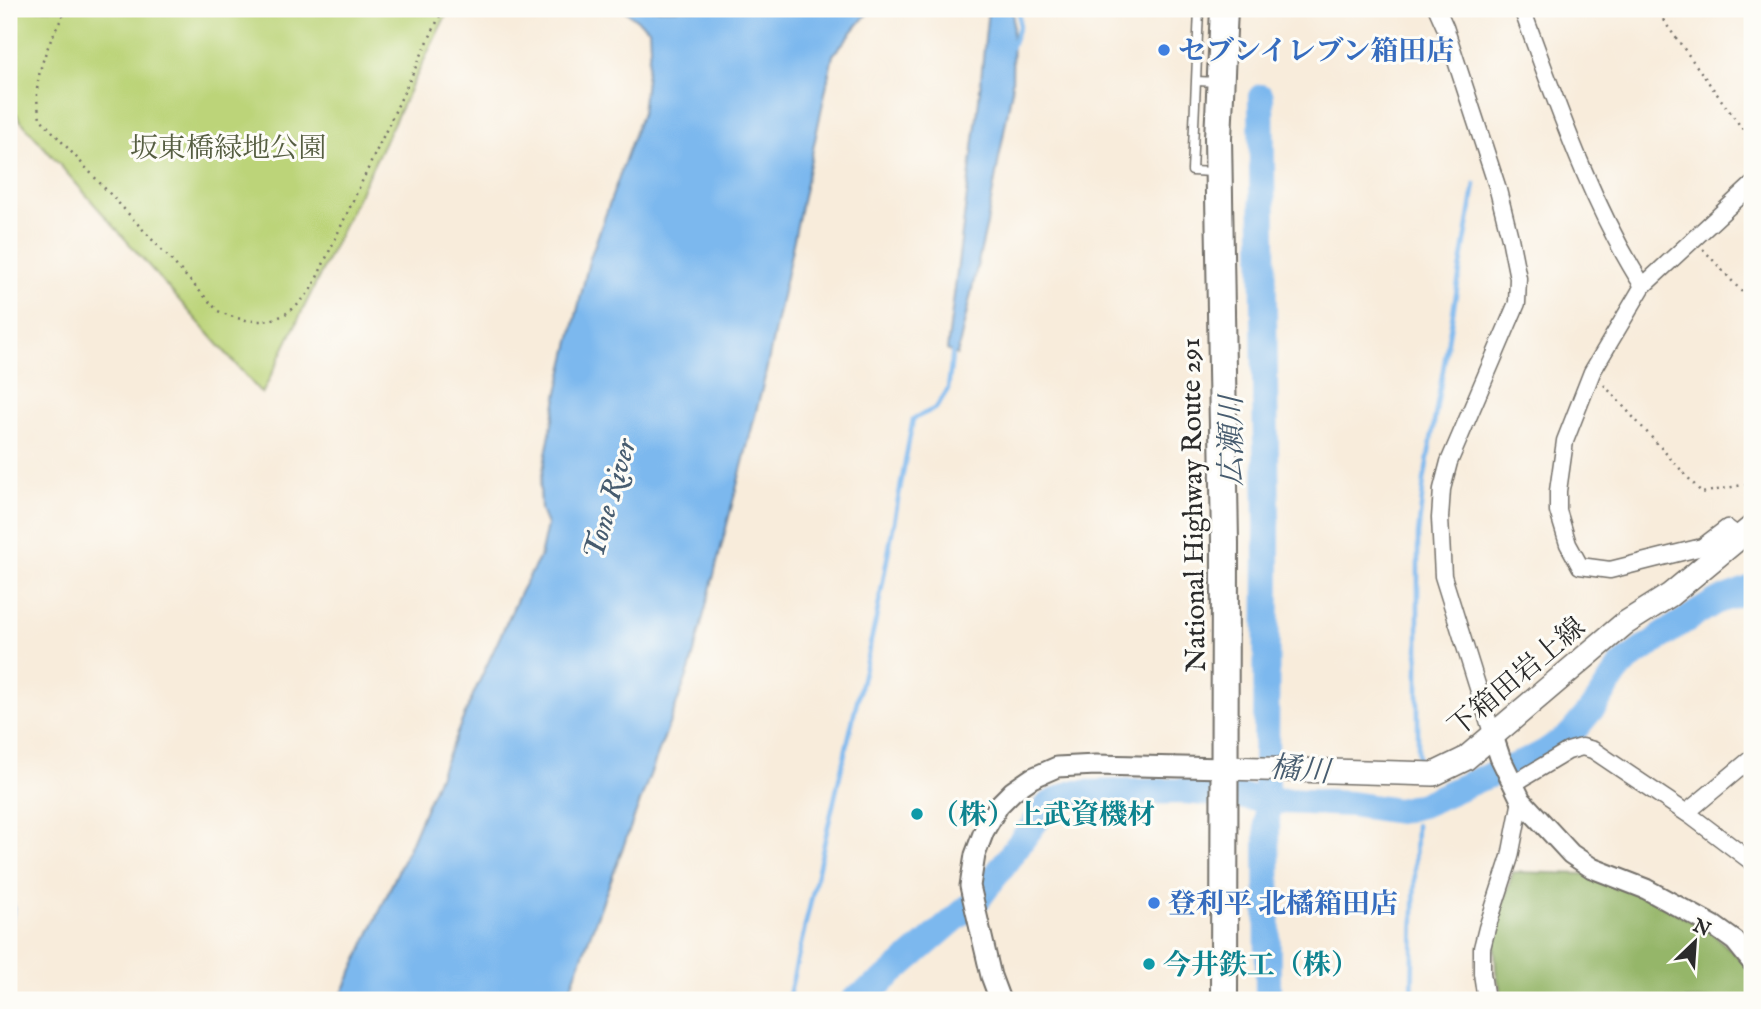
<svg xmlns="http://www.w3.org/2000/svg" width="1761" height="1009" font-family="'IM FELL English','Noto Serif JP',serif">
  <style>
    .green { fill: #bcd479; stroke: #748052; stroke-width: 2 }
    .forest { fill: #95b669; stroke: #60704a; stroke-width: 2 }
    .water { fill: #7cb8ee; stroke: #54728c; stroke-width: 2 }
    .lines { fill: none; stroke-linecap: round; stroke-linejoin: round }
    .stream { stroke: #7cb8ee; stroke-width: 4.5 }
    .river { stroke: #7cb8ee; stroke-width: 26 }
    .service-casing { stroke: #736f69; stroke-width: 11 }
    .minor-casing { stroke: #736f69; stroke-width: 19 }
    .tertiary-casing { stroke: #736f69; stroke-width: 23 }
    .secondary-casing { stroke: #736f69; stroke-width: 26 }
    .trunk-casing { stroke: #736f69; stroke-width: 30 }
    .path { stroke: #736f69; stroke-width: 2.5; stroke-dasharray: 2 5; stroke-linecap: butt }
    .service { stroke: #fff; stroke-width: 8 }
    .minor { stroke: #fff; stroke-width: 16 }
    .tertiary { stroke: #fff; stroke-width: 19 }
    .secondary { stroke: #fff; stroke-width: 23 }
    .trunk { stroke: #fff; stroke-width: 26 }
    .shop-dot { fill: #3f7fe0; stroke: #fdfcf7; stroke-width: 2.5 }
    .culture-dot { fill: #0f9aa8; stroke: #fdfcf7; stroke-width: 2.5 }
    .labels { text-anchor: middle; stroke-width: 6; stroke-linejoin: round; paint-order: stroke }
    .shop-label { font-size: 28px; font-weight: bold; fill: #366cbe; stroke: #fdfcf7; text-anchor: start }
    .park-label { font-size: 28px; fill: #565e42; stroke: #fdfcf7 }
    .street-label { font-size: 28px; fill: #2b2b2b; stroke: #fdfcf7 }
    .culture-label { font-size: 28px; font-weight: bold; fill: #0d838f; stroke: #fdfcf7; text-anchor: start }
    .water-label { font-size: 30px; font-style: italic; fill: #475c6f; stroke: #fdfcf7 }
  </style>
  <rect width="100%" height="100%" fill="#fdfcf7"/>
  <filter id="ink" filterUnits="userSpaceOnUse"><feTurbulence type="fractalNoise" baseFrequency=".0143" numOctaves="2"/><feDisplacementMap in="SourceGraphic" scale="14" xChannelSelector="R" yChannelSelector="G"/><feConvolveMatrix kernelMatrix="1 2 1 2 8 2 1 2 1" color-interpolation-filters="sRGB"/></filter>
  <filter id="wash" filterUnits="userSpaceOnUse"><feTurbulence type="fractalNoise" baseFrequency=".00686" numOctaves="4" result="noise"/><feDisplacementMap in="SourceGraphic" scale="28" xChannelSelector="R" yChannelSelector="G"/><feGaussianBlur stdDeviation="1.57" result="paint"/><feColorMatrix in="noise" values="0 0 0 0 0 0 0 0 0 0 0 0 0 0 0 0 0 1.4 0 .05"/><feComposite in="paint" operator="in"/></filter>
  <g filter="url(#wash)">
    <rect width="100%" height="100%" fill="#f8ecdb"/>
    <path class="green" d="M 9,9 L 449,9 L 262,394 L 20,120 L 9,102 Z"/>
    <path class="forest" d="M 1513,872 L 1585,874 L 1646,896 L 1710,931 L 1746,964 L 1752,973 L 1752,1000 L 1503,1000 L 1496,972 L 1494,930 Z"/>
    <path class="water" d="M 623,9 L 871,9 L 833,55 L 764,381 L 690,668 L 566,1000 L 339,1000 L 409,847 L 473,695 L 521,591 L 540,557 L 547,525 L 541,510 L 540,486 L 558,392 L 589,261 L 642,112 L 650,47 L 649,29 Z
      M 988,9 L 1013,9 L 1012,89 L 987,223 L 957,355 L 947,350 L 978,109 Z"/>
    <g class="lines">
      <path class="stream" d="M 1011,48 L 1019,26 L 1019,9
        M 1418,767 L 1418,535 L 1424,481 L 1475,184
        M 9,891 L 13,909 L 9,930
        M 788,1000 L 876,619 L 913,419 L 936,408 L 948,389 L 953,349
        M 1412,1000 L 1416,825"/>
      <path class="river" d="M 1261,97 L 1267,523 L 1266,785
        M 1267,812 L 1268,1000
        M 854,1000 L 882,982 L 979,898 L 1048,805 L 1073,793 L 1185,791 L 1284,801 L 1351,804 L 1398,811 L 1422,805 L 1482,778 L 1528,761 L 1545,752 L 1570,735 L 1596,704 L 1620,667 L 1635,655 L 1678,625 L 1715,602 L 1752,588"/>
    </g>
  </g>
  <g filter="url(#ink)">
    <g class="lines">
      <defs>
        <path id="service" d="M 1199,9 L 1196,81 L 1218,82
          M 1196,81 L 1192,171 L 1214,172"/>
        <path id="minor" d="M 1437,9 L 1445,27 L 1497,186 L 1510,238 L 1518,278 L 1517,303 L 1449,462 L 1442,489 L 1440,518 L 1443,576 L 1493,736
          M 1522,9 C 1556,101 1590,203 1643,286
          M 1739,537 L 1727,528 L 1702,547 L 1610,570 L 1580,566 L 1568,544 L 1558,511 L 1558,491 L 1565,441 L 1592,372 L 1643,286 L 1752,185
          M 1513,784 L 1568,751 L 1582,747 L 1593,750 L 1691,816 L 1752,862
          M 1686,813 L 1752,758
          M 1486,1000 L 1482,973 L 1482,948 L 1487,928 L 1510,857 L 1521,800"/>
        <path id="tertiary" d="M 1493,736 L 1500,757 L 1521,800 L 1571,854 L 1592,868 L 1646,889 L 1714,926 L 1735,941 L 1752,962
          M 1000,1000 L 991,976 L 970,886 L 975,855 L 984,831 L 999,805 L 1013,791 L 1032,778 L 1057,767 L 1096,765 L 1225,768"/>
        <path id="secondary" d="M 1225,768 L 1434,774 L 1465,759 L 1624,624 L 1670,595 L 1752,527"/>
        <path id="trunk" d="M 1224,9 L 1218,138 L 1225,543 L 1224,1000"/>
      </defs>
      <use href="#service" class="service-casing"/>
      <use href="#minor" class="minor-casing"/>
      <use href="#tertiary" class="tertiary-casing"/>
      <use href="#secondary" class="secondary-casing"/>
      <use href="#trunk" class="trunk-casing"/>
      <path class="path" d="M 67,9 C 53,32 36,69 37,96 C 37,103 39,111 40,118 L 218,311 C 258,329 288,324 313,286 L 443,9
        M 1655,9 L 1752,142
        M 1663,21 L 1671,9
        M 1703,249 L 1752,303
        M 1604,385 L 1702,493 L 1752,483"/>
      <use href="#service" class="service"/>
      <use href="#minor" class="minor"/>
      <use href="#tertiary" class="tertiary"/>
      <use href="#secondary" class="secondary"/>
      <use href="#trunk" class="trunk"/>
    </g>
  </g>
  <g class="shop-dot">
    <circle cx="1164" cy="50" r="7"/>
    <circle cx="1154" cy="903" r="7"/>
  </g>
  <g class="culture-dot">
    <circle cx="917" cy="814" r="7"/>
    <circle cx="1149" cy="964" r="7"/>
  </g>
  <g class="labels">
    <g class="shop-label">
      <text x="1178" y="60">セブンイレブン箱田店</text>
      <text x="1168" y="913">登利平 北橘箱田店</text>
    </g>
    <g class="park-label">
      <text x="228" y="157">坂東橋緑地公園</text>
    </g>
    <g class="street-label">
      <text transform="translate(1192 505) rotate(-91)" y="10">National Highway Route 291</text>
      <text transform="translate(1516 676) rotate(-40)" y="10">下箱田岩上線</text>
    </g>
    <g class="culture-label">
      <text x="931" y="824">（株）上武資機材</text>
      <text x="1163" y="974">今井鉄工（株）</text>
    </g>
    <g class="water-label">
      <text transform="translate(1231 441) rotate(-90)" y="10">広瀬川</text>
      <text transform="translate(609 499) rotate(-74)" y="10">Tone River</text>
      <text transform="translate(1300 769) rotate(5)" y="10">橘川</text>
    </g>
  </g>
  <rect width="1761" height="1009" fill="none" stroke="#fdfcf7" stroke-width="35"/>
  <g transform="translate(1695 942) rotate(25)" stroke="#fdfcf7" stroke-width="5" paint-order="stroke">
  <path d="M0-5L12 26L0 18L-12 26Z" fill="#2b2b2b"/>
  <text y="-10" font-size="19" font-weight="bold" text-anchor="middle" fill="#2b2b2b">N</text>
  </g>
</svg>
